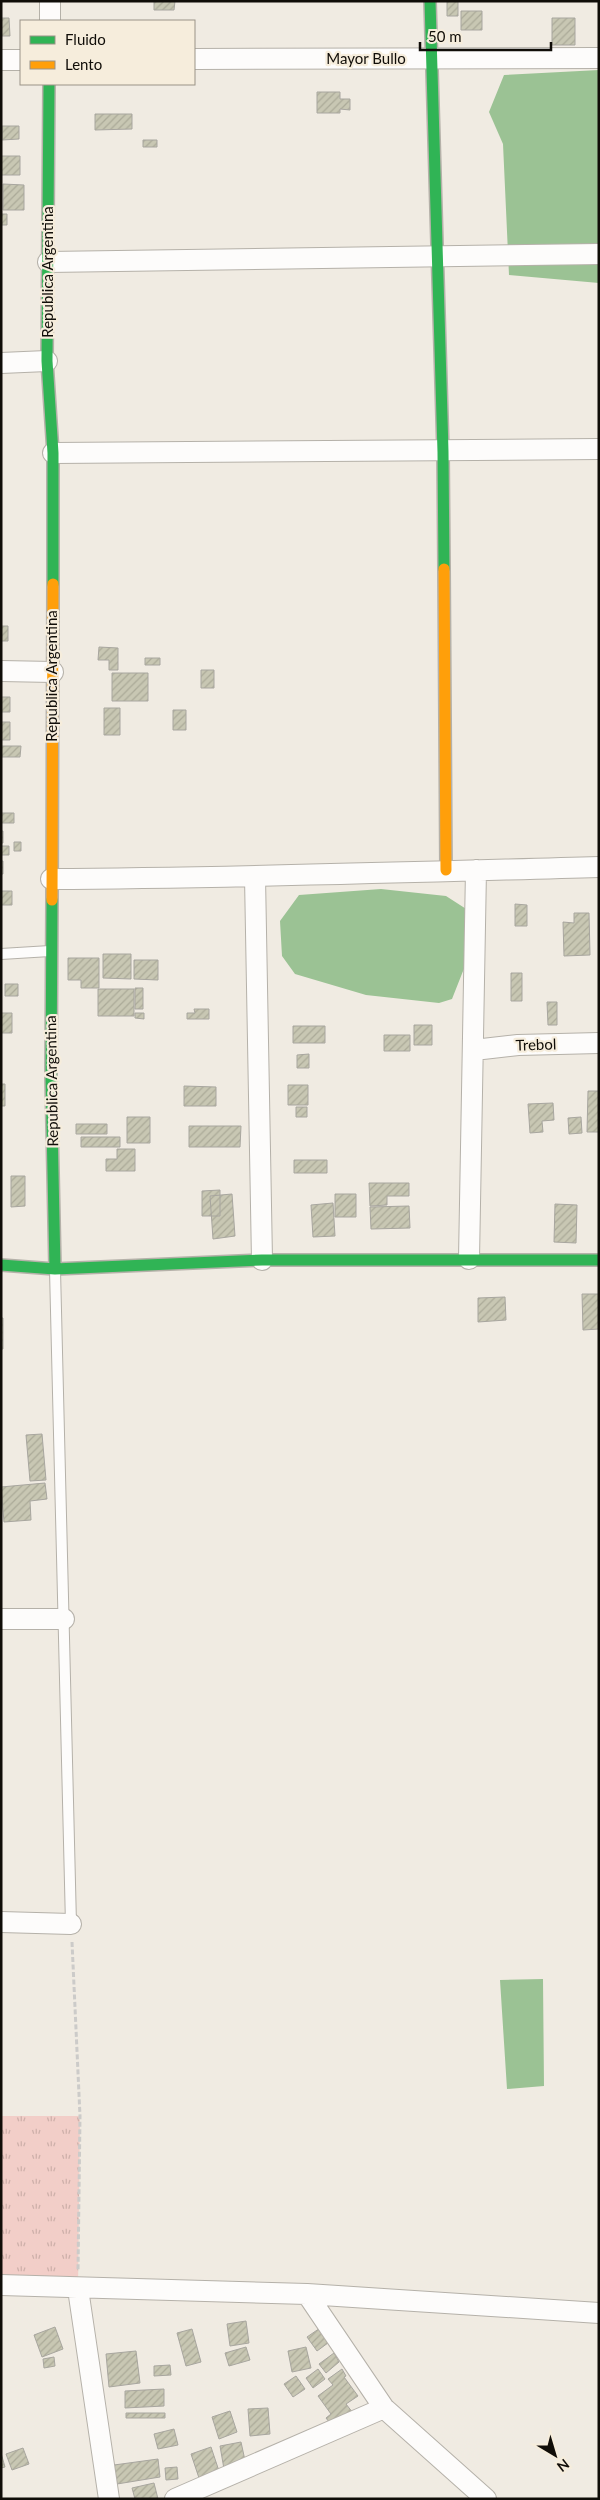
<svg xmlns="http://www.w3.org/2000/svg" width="600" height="2500" font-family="Lato,sans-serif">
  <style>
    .grass { fill: url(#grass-tufts) }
    .water { fill: #9bc294 }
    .building { fill: url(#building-hatch); stroke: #a8a69f }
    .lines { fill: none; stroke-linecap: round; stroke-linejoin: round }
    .lane-casing { stroke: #b5b1a9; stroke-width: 12 }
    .street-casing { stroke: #b5b1a9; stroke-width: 22 }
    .fast-casing { stroke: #b5b1a9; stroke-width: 14 }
    .slow-casing { stroke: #b5b1a9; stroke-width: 14 }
    .path { stroke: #cccbc9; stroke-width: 3; stroke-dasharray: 5 2.5; stroke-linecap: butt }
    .lane { stroke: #fdfcfb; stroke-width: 10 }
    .street { stroke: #fdfcfb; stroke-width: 20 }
    .fast { stroke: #30b455; stroke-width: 11 }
    .slow { stroke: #ff9f0a; stroke-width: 11 }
    .labels { text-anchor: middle; stroke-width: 4.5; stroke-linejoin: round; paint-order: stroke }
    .street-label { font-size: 15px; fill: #100d08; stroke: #f6eddc }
  </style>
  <defs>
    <pattern id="grass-tufts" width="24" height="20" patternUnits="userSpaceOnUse" patternTransform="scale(1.25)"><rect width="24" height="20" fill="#f2cec8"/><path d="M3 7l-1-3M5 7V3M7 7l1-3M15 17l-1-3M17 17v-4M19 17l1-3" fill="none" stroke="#ceb0aa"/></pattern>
    <pattern id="building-hatch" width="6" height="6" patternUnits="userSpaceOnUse" patternTransform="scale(1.25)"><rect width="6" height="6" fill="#c8c7b3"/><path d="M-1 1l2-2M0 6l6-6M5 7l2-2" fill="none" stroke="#abaa98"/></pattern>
  </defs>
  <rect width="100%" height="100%" fill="#f0ebe2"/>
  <path class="grass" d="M 1,2116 L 80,2116 L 78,2289 L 1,2285 Z"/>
  <path class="water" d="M 599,70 L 599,283 L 509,275 L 503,144 L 489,112 L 504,75 Z
    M 381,889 L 446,896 L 474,914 L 465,966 L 452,999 L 439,1003 L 366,995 L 295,974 L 282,956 L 280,921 L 299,895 Z
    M 543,1979 L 544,2086 L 507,2089 L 500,1980 Z"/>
  <path class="building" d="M 154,1 L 175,1 L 174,10 L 154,10 Z
    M 447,1 L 458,1 L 458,16 L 447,16 Z
    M 461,11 L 482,11 L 482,30 L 461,30 Z
    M 1,18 L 9,18 L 10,36 L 1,36 Z
    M 552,18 L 575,18 L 575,45 L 552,45 Z
    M 317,92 L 340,92 L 340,99 L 350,99 L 350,110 L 340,109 L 340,113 L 317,113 Z
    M 95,114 L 132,114 L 132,129 L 95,130 Z
    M 2,126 L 19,126 L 19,139 L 2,140 Z
    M 143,140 L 157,140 L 157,147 L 143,147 Z
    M 1,156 L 20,156 L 20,175 L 1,175 Z
    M 3,184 L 24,185 L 24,210 L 3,210 Z
    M 1,214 L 7,214 L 7,225 L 1,225 Z
    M 1,626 L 8,626 L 8,641 L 1,641 Z
    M 99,647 L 118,648 L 118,670 L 109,670 L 109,660 L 98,660 Z
    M 145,658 L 160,658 L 160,665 L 145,665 Z
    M 201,670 L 214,670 L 214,688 L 201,688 Z
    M 112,673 L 148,673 L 148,701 L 112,701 Z
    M 1,697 L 10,697 L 10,712 L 1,712 Z
    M 104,708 L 120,708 L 120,735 L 104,735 Z
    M 173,710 L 186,710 L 186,730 L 173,730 Z
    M 1,722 L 10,722 L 10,740 L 1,740 Z
    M 1,746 L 21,746 L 20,757 L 1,757 Z
    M 1,813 L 14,813 L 14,823 L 1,823 Z
    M 1,831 L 3,831 L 3,843 L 1,843 Z
    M 14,842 L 21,842 L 21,851 L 14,851 Z
    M 1,846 L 9,846 L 9,855 L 1,855 Z
    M 1,861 L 3,861 L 3,874 L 1,874 Z
    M 1,891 L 12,891 L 12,905 L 1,905 Z
    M 515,904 L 527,905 L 527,926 L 515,926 Z
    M 574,913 L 589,913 L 590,955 L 564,956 L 563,922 L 574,923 Z
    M 103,954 L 131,954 L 131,979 L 103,978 Z
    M 68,958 L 99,958 L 99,988 L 81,988 L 81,980 L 68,980 Z
    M 134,960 L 158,960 L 158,980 L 134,979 Z
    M 511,973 L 522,973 L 522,1001 L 511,1001 Z
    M 5,984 L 18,984 L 18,996 L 5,996 Z
    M 135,988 L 143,988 L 143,1009 L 135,1009 Z
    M 98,989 L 134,989 L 134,1016 L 98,1016 Z
    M 547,1002 L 557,1002 L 557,1025 L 548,1025 Z
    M 194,1009 L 209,1009 L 209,1019 L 187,1019 L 187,1013 L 195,1013 Z
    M 1,1013 L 12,1013 L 12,1033 L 1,1033 Z
    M 135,1013 L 144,1013 L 144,1019 L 135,1018 Z
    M 414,1025 L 432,1025 L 432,1045 L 414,1045 Z
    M 293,1026 L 325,1026 L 325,1043 L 293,1043 Z
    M 384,1035 L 410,1035 L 410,1051 L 384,1051 Z
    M 309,1054 L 309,1068 L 297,1068 L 297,1055 Z
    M 1,1084 L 5,1084 L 5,1106 L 1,1106 Z
    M 288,1085 L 308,1085 L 308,1105 L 288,1105 Z
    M 184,1086 L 216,1087 L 216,1106 L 184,1106 Z
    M 588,1091 L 599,1091 L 599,1132 L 587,1132 Z
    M 553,1103 L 554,1120 L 542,1121 L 543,1132 L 530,1133 L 528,1104 Z
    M 296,1107 L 307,1107 L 307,1117 L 296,1117 Z
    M 127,1117 L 150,1117 L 150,1143 L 127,1143 Z
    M 581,1117 L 582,1133 L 569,1134 L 568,1118 Z
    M 76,1124 L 107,1124 L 107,1134 L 76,1134 Z
    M 189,1126 L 241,1126 L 240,1147 L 189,1147 Z
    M 81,1137 L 120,1137 L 120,1147 L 81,1147 Z
    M 117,1149 L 135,1149 L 135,1171 L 106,1171 L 106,1159 L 117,1159 Z
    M 294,1160 L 327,1160 L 327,1173 L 294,1173 Z
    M 11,1176 L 25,1176 L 25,1206 L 11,1207 Z
    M 369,1183 L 409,1183 L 409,1196 L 387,1196 L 387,1205 L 370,1206 Z
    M 220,1190 L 220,1216 L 202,1216 L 202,1191 Z
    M 232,1194 L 235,1236 L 213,1239 L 210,1196 Z
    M 335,1194 L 356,1194 L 356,1217 L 335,1217 Z
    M 333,1203 L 335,1236 L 313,1237 L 311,1205 Z
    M 555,1204 L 577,1205 L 576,1243 L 554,1242 Z
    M 409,1206 L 410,1228 L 371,1229 L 370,1207 Z
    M 582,1294 L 599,1294 L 599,1329 L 583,1330 Z
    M 505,1297 L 506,1320 L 478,1322 L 478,1298 Z
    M 1,1318 L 3,1318 L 3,1349 L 1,1349 Z
    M 42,1434 L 46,1480 L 30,1481 L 26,1435 Z
    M 45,1483 L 47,1499 L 30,1501 L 31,1520 L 4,1522 L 1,1487 Z
    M 246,2321 L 249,2343 L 230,2346 L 227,2324 Z
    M 323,2326 L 332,2340 L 317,2351 L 307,2337 Z
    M 55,2327 L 63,2349 L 42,2357 L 34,2335 Z
    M 192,2329 L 201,2362 L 186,2366 L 177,2333 Z
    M 246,2347 L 250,2360 L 229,2366 L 225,2353 Z
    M 306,2347 L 311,2368 L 292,2372 L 288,2351 Z
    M 136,2351 L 140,2383 L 109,2387 L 106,2354 Z
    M 334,2353 L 339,2362 L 326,2373 L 319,2364 Z
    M 54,2357 L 55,2366 L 44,2368 L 43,2359 Z
    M 170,2365 L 171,2375 L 154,2376 L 154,2366 Z
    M 318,2369 L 325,2379 L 313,2388 L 306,2378 Z
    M 342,2369 L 346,2376 L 344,2377 L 358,2396 L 346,2404 L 353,2413 L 333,2427 L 326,2418 L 331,2414 L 318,2396 L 333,2385 L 328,2379 Z
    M 296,2376 L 305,2389 L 293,2397 L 284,2384 Z
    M 164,2389 L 164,2406 L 125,2408 L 125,2391 Z
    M 268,2408 L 270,2434 L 250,2436 L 248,2409 Z
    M 230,2411 L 237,2432 L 219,2439 L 212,2417 Z
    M 126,2413 L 165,2413 L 165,2418 L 126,2418 Z
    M 174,2429 L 178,2445 L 158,2449 L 154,2434 Z
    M 241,2442 L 246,2465 L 224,2469 L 220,2446 Z
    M 211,2447 L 219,2471 L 199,2478 L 191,2454 Z
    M 23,2448 L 29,2464 L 12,2470 L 6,2454 Z
    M 1,2453 L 5,2467 L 1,2468 Z
    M 158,2459 L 160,2477 L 117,2484 L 114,2465 Z
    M 177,2467 L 178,2479 L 166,2480 L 165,2468 Z
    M 154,2483 L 158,2499 L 135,2499 L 132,2488 Z"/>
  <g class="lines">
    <defs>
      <path id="lane" d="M 1,954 L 50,951
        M 55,1270 L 71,1924"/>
      <path id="street" d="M 50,21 L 50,1
        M 194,59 L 599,58
        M 1,60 L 21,60
        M 48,262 L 599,254
        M 1,363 L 47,361
        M 53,453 L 599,449
        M 1,671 L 53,672
        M 255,877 L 262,1260
        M 51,879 C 234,878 416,872 599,867
        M 474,1050 L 518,1045 L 599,1043
        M 469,1259 L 476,870
        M 1,1619 L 64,1619
        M 1,1922 L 71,1924
        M 1,2285 L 307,2294 L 384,2408 L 486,2499
        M 78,2289 L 109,2499
        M 307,2294 L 599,2313
        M 175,2499 L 384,2408"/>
      <path id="fast" d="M 430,1 L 443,452 L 444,569
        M 49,84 L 47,361 L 53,453 L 53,584
        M 52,900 L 51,1077 L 55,1269
        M 1,1265 L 55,1269 L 262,1260 L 599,1260"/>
      <path id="slow" d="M 444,569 L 446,870
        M 52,900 L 53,584"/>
    </defs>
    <use href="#lane" class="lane-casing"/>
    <use href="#street" class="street-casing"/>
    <use href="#fast" class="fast-casing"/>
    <use href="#slow" class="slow-casing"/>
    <path class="path" d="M 72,1942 L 80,2116 L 78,2271"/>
    <use href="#lane" class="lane"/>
    <use href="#street" class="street"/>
    <use href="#fast" class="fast"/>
    <use href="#slow" class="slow"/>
  </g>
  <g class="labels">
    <g class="street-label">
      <text x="366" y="64">Mayor Bullo</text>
      <text transform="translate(48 272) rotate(-90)" y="5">Republica Argentina</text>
      <text transform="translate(52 676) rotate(-90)" y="5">Republica Argentina</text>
      <text transform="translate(536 1045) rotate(-2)" y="5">Trebol</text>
      <text transform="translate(52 1081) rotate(-91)" y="5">Republica Argentina</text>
    </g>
  </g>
  <rect width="600" height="2500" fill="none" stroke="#100d08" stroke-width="5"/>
  <rect x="20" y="20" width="175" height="65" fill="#f6eddc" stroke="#9a9387"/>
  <rect x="30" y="36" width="25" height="8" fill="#30b455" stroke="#9a9387"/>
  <text x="65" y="45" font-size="15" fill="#100d08">Fluido</text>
  <rect x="30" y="61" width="25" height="8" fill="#ff9f0a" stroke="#9a9387"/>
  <text x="65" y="70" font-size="15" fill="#100d08">Lento</text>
  <g transform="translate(555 2455) rotate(142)" stroke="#f6eddc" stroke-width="4" paint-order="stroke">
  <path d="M0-4L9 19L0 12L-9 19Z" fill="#100d08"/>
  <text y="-8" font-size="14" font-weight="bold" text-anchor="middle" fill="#100d08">N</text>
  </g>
  <path d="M420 42v8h131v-8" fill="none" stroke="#100d08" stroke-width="2.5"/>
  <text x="428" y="42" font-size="15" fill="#100d08" stroke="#f6eddc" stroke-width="4" paint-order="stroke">50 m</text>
</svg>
